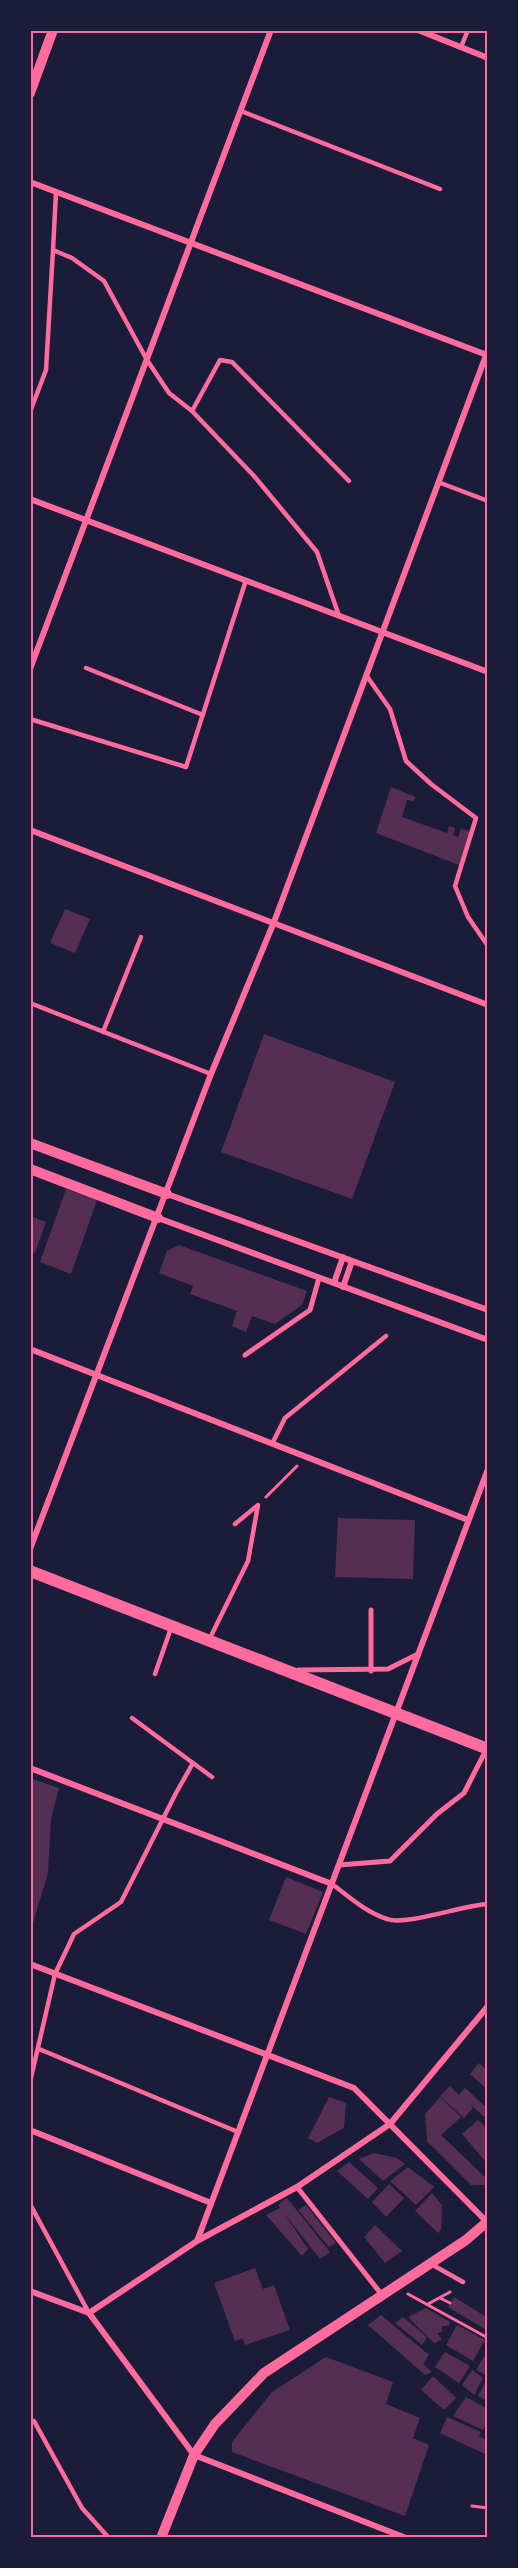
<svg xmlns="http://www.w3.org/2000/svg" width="518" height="2568" font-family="Overpass,sans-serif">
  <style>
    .building { fill: #542f53 }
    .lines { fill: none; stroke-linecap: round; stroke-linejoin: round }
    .path { stroke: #ff6b9d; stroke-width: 3 }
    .service { stroke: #ff6b9d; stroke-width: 4.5 }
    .pedestrian { stroke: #ff6b9d; stroke-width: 5 }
    .minor { stroke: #ff6b9d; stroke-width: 6 }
    .tertiary { stroke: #ff6b9d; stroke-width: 10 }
    .secondary { stroke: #ff6b9d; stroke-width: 12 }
    .neatline { fill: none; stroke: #ff6b9d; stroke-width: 2 }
  </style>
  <rect width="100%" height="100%" fill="#1b1b3a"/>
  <path class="building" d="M 391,787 L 416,797 L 413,801 L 407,800 L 402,817 L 447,833 L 449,826 L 455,828 L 453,835 L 458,837 L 461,829 L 470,831 L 459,865 L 376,833 Z
    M 65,909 L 90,919 L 75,953 L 50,943 Z
    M 264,1034 L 395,1082 L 352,1199 L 221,1152 Z
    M 66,1189 L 97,1200 L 71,1274 L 40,1262 Z
    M 30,1216 L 46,1222 L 35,1253 L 30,1252 Z
    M 179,1245 L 307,1291 L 302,1305 L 275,1324 L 252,1316 L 246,1332 L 232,1326 L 237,1311 L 190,1294 L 193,1286 L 159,1273 L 167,1251 Z
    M 338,1518 L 415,1520 L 413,1579 L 335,1577 Z
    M 30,1778 L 59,1788 L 51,1819 L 48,1873 L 31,1930 Z
    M 286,1877 L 323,1892 L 306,1934 L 269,1920 Z
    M 479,2063 L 488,2071 L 488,2090 L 470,2074 Z
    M 450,2086 L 459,2095 L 465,2088 L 488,2109 L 488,2113 L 484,2117 L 467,2101 L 473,2108 L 464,2118 L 440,2096 Z
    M 329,2097 L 346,2103 L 344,2128 L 317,2143 L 308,2138 Z
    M 440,2097 L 461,2117 L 441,2135 L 488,2180 L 488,2185 L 471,2185 L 427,2141 L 425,2114 Z
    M 478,2120 L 488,2129 L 488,2157 L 485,2161 L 462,2134 Z
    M 374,2153 L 397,2158 L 405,2164 L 383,2181 L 359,2159 Z
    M 349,2162 L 378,2188 L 368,2199 L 337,2171 Z
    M 408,2167 L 434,2187 L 416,2205 L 390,2181 Z
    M 389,2184 L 404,2198 L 386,2217 L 372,2202 Z
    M 432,2193 L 442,2205 L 441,2230 L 438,2233 L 415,2211 Z
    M 287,2198 L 330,2252 L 320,2259 L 284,2213 L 308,2249 L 302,2256 L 266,2215 L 280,2208 L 278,2205 Z
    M 306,2205 L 336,2243 L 329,2247 L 298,2210 Z
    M 375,2225 L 402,2251 L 385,2263 L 364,2237 Z
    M 255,2268 L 263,2289 L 274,2285 L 290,2330 L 245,2345 L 243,2338 L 235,2341 L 214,2283 Z
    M 454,2297 L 488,2318 L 488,2331 L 448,2307 Z
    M 426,2308 L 450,2322 L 449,2326 L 442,2326 L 442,2332 L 437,2333 L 442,2340 L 434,2343 L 408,2317 Z
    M 381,2315 L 429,2355 L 423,2364 L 432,2372 L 425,2375 L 368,2325 Z
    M 403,2317 L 427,2337 L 422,2345 L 395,2323 Z
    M 457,2325 L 485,2340 L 473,2361 L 446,2345 Z
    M 488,2350 L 488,2376 L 476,2370 Z
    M 445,2352 L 470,2366 L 459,2383 L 435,2367 Z
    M 326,2357 L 393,2382 L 386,2404 L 420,2418 L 413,2438 L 429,2445 L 405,2516 L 232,2452 L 232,2442 L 272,2392 Z
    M 472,2370 L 483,2378 L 474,2395 L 462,2385 Z
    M 433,2376 L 456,2398 L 444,2410 L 421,2390 Z
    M 488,2377 L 488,2401 L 478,2396 Z
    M 466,2397 L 488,2409 L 488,2420 L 483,2430 L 453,2416 Z
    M 447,2417 L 481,2432 L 479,2436 L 488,2441 L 487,2455 L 440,2433 Z"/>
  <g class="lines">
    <path class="path" d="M 266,1497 L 297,1466
      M 408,2294 L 488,2338
      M 440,2298 L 450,2303
      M 428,2304 L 450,2292
      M 472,2506 L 488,2508"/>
    <path class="service" d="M 461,47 L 468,30
      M 241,111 L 440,189
      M 56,192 L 53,250 L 72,258 L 104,281 L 147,360 L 169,393 L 192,411 L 254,476 L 317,552 L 339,616
      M 192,411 L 220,360 L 232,362 L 349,481
      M 30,412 L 46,370 L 53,250
      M 438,482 L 488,501
      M 86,668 L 203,715
      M 366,675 L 390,709 L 406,761 L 431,784 L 476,818 L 455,886 L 468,917 L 488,946
      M 30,719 L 186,767 L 246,580
      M 30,1003 L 211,1074
      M 103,1032 L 141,937
      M 272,1444 L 285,1418 L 386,1336
      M 209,1640 L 248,1561 L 258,1505 L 235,1524
      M 155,1674 L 171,1628
      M 193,1763 L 212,1777
      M 332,1884 C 349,1897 366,1912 387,1919 C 406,1926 464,1905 488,1904
      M 39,2049 L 238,2132
      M 30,2082 L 55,1974 L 74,1934 L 121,1902 L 176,1793 L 193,1763 L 132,1718
      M 30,2204 L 89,2313
      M 431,2264 L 463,2282
      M 34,2421 L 82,2508 L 109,2538"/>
    <path class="pedestrian" d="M 245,1355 L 310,1310 L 319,1278
      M 298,1670 L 388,1669 L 418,1654
      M 371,1671 L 371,1610
      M 339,1865 L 390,1861 L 437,1814 L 464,1793 L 486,1750
      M 297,2187 L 382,2295"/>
    <path class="minor" d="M 418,30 L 488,58
      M 30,182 L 487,355
      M 30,499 L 488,672
      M 30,669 L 271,30
      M 30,830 L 488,1005
      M 167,1194 L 488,1310
      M 158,1218 L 488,1340
      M 334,1283 L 343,1257
      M 343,1287 L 352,1261
      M 30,1349 L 468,1520
      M 30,1549 L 211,1074 L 274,922 L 488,350
      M 30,1768 L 332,1884
      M 30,1964 L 354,2088 L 487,2222
      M 30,2130 L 211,2203
      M 197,2241 L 488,1469
      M 30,2291 L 89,2313 L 194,2455 L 406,2538
      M 89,2313 L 197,2241 L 297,2187 L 390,2124 L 488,2006"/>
    <path class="tertiary" d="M 30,93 L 53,30
      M 30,1143 L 167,1194
      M 30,1169 L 158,1218
      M 161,2538 L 194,2455 L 215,2424 L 264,2373 L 466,2240 L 488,2221"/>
    <path class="secondary" d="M 30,1571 L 488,1749"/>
  </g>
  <rect width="518" height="2568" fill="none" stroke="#1b1b3a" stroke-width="63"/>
  <rect x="32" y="32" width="454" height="2504" class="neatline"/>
</svg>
